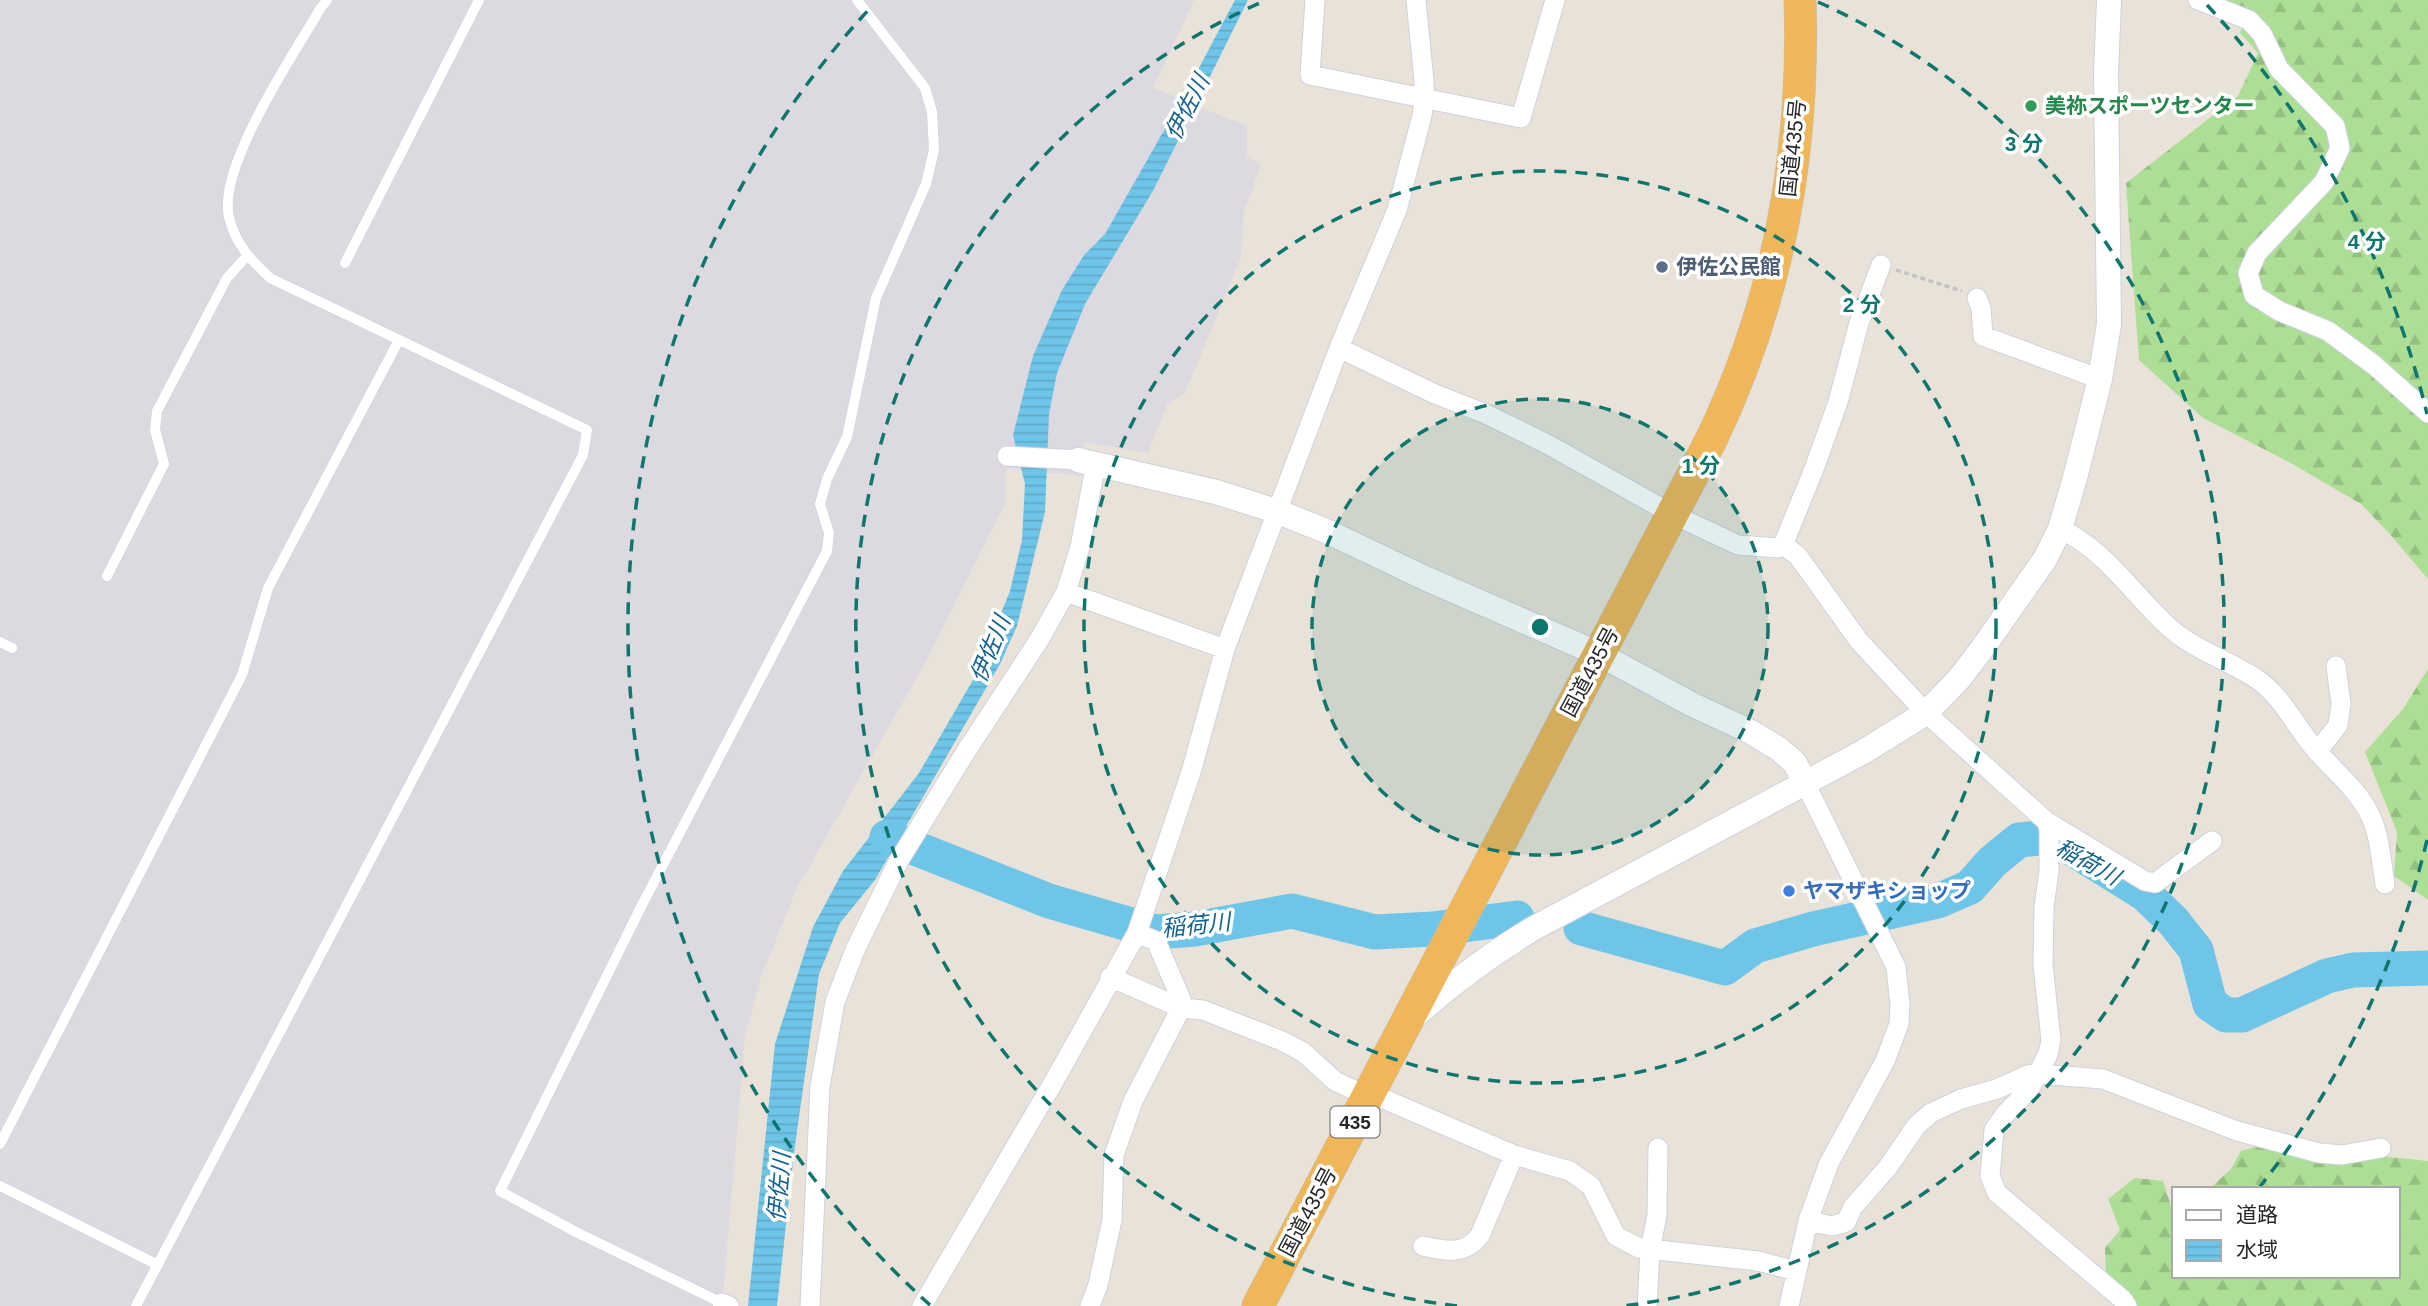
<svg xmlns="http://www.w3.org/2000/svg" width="2428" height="1306" font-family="Arial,'Noto Sans JP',sans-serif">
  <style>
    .industrial { fill: #dcd9e1 }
    .forest { fill: url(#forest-firs) }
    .water { fill: url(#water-rules) }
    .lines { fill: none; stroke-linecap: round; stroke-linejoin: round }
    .river { stroke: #6fc5e8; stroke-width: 35 }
    .service-casing { stroke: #ced1df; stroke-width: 11 }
    .minor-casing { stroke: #ced1df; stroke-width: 21 }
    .tertiary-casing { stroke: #ced1df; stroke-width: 26 }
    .trunk-casing { stroke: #c3c3c3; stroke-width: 33 }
    .path { stroke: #c3c3c3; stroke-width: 3.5; stroke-dasharray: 5 3.5; stroke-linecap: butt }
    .service { stroke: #fff; stroke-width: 10 }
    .minor { stroke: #fff; stroke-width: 19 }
    .tertiary { stroke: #fff; stroke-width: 24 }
    .trunk { stroke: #f0b65a; stroke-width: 32 }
    .ring { fill: none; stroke: #0f766e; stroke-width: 3.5; stroke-dasharray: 12 9 }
    .leisure-dot { fill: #2e9e5b; stroke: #fff; stroke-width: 2.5 }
    .service-dot { fill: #5c6f8a; stroke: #fff; stroke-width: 2.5 }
    .shop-dot { fill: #3f7fe0; stroke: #fff; stroke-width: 2.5 }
    .labels { text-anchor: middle; stroke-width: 7; stroke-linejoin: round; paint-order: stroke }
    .shield { fill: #fff; stroke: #686868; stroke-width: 2 }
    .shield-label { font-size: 19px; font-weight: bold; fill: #272727 }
    .leisure-label { font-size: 21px; font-weight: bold; fill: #27864d; stroke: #fff; text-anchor: start }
    .street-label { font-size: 21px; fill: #272727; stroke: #fff }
    .service-label { font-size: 21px; font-weight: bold; fill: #4e5e75; stroke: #fff; text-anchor: start }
    .shop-label { font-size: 21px; font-weight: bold; fill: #366cbe; stroke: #fff; text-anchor: start }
    .water-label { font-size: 23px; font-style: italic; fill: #13618e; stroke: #fff }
    .centre { fill: #0f766e; stroke: #fff; stroke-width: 3.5 }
    .ring-label { font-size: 21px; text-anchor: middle; font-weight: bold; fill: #0f766e; stroke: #fff; stroke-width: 7; stroke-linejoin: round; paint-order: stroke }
  </style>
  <defs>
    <pattern id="forest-firs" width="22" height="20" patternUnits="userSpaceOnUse" patternTransform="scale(1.75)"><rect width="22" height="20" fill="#adde96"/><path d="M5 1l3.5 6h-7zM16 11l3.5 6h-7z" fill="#95be81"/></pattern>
    <pattern id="water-rules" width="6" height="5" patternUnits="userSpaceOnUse" patternTransform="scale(1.75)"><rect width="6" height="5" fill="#6fc5e8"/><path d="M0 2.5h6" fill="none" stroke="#60a9c7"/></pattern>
  </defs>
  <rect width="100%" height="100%" fill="#e9e2d8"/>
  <path class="industrial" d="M 0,0 L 1194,0 L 1153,88 L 1247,126 L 1247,157 L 1261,165 L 1244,212 L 1241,257 L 1185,393 L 1167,405 L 1148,453 L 1084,442 L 1082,476 L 1006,468 L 1005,504 L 925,663 L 796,890 L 761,977 L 745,1037 L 722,1306 L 0,1306 Z"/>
  <path class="forest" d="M 2220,0 L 2428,0 L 2428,579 L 2388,532 L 2361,504 L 2289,462 L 2203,418 L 2139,360 L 2126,183 L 2238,96 L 2258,53 L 2240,33 L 2248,13 Z
    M 2428,669 L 2428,900 L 2394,876 L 2397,832 L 2365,752 L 2403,709 Z
    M 2264,1144 L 2428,1161 L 2428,1306 L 2136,1306 L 2106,1274 L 2105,1248 L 2120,1230 L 2108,1199 L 2135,1178 L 2163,1181 L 2172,1209 L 2171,1241 L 2174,1243 L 2174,1276 L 2398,1276 L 2398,1189 L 2209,1189 L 2231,1169 L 2241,1151 Z"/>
  <path class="water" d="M 1235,0 L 1248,0 L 1154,189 L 1085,304 L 1057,373 L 1049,414 L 1045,512 L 1017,626 L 1000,664 L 875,880 L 840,923 L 819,974 L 794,1153 L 777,1306 L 748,1306 L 775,1044 L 813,927 L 843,871 L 919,773 L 977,673 L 1010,591 L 1022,540 L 1025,484 L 1013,435 L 1033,356 L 1062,290 L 1084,255 L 1105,234 L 1191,83 Z"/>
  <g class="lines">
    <path class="river" d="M 887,837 L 1049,901 L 1156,932 L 1195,929 L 1292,911 L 1375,932 L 1433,929 L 1517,918
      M 1581,928 L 1725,968 L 1755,946 L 1813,929 L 1938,901 L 1970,887 L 1992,862 L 2019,840 L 2040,838 L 2063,843 L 2145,894 L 2173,921 L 2196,950 L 2210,1004 L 2226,1015 L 2242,1015 L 2327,976 L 2353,970 L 2428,968"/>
    <defs>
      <path id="service" d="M 345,263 L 479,0
        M 107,576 L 164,464 L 155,430 L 157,411 L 227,278 L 247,256
        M 0,642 L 12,648
        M 0,1144 L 242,675 L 268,588 L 399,340
        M 0,1186 L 158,1265
        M 722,1303 L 576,1232 L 500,1191 L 642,905 L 827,551 L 829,533 L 820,504 L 827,479 L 847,437 L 876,298 L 926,184 L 934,150 L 932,112 L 925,88 L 857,0
        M 136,1306 L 583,455 L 587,430 L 270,278 C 251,260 235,244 229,217 C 217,167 294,54 320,9 L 327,0"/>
      <path id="minor" d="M 1315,0 L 1310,75 L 1521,118 L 1555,0
        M 2198,0 L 2249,20 L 2262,34 L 2279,69 L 2335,126 L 2340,148 L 2324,182 L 2257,253 L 2248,273 L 2254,295 L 2279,311 L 2328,331 L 2374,365 L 2428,413
        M 1977,298 L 1981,308 L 1983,336 L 2100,379
        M 1339,348 L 1435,394 L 1486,414 L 1549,445 L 1672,514 L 1738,545 L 1778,548 L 1783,545 L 1814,469 L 1838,402 L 1859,323 L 1881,265
        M 1007,456 L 1078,460
        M 2060,529 C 2105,549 2134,596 2171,629 C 2195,650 2232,662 2258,680 C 2283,697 2296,728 2316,750 C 2333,770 2355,787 2368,811 C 2380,832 2381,861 2385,884
        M 1783,545 L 1798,556 L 1859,641 L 1926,713 L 2046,821 L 2145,881 L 2155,883 L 2212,841
        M 1066,592 L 1225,649
        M 2317,752 L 2338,725 L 2341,704 L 2336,666
        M 2046,821 L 2049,829 L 2049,871 L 2044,907 L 2043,965 L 2051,1040 L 2048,1054 L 2029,1090 L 2006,1113 L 1994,1130 L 1990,1176 L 1997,1193 L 2122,1299 L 2127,1306
        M 1110,977 L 1181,1008 L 1203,1010 L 1282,1041 L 1303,1052 L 1335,1081 L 1356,1091 L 1370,1093 L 1514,1155 L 1570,1171 L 1591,1186 L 1616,1236 L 1639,1248 L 1758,1261 L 1796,1271
        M 1808,1221 L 1832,1226 L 1846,1222 L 1853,1207 L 1888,1167 L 1917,1125 L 1931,1113 L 1961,1099 L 1997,1089 L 2028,1075 L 2039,1074 L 2103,1079 L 2237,1131 L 2319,1153 L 2342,1155 L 2381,1148
        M 1423,1246 C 1444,1251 1465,1256 1480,1235 L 1514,1155
        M 722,1303 L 729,1306
        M 810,1306 L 820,1086 L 835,1002 L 855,950 L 898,862 L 965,753 L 1039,640 L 1066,592 L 1080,547 L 1096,463
        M 922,1306 L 1053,1083 L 1137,933 L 1192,769 L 1225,649 L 1339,348 L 1397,210 L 1422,116 L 1424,100 L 1424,81 L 1416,0
        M 1090,1306 L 1098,1285 L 1112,1220 L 1114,1155 L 1133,1101 L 1181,1008 L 1181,999 L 1156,941 L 1137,933
        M 1647,1306 L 1650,1251 L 1657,1215 L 1658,1148
        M 1789,1306 L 1808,1221 L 1829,1163 L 1885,1061 L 1899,1024 L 1900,1005 L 1896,967 L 1805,783"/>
      <path id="tertiary" d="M 1078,460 L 1216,492 L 1276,511 L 1326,531 L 1427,579 L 1599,654 L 1691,704 L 1751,732 L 1779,749 L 1795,763 L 1805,783
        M 1415,1016 C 1453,982 1492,953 1536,927 L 1863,752 L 1926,713 L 1958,680 L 1982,649 L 2045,559 L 2060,529 L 2075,478 L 2100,379 L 2109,324 L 2106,74 L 2109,0"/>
      <path id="trunk" d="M 1258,1306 L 1712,438 C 1778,300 1805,152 1800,0"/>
    </defs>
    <use href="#service" class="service-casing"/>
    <use href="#minor" class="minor-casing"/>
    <use href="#tertiary" class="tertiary-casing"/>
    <use href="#trunk" class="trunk-casing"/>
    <path class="path" d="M 1896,270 L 1962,291"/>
    <use href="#service" class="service"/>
    <use href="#minor" class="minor"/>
    <use href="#tertiary" class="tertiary"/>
    <use href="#trunk" class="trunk"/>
  </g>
  <circle cx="1540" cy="627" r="228" fill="#0f766e" fill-opacity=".12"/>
  <g class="ring">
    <circle cx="1540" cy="627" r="228"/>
    <circle cx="1540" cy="627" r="456"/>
    <path d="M1457 1306A684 684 0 0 1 1262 2M1818 2A684 684 0 0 1 1623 1306"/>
    <path d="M2427 840A912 912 0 0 1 2259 1188M930 1305A912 912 0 0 1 873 5M2207 5A912 912 0 0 1 2427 414"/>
  </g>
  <circle class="leisure-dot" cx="2031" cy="106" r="7"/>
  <circle class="service-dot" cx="1662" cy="267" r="7"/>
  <circle class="shop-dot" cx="1789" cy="891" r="7"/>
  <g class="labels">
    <rect class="shield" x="1330.5" y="1106.5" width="49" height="31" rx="5"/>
    <g class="shield-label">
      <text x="1355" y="1129">435</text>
    </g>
    <g class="leisure-label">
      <text x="2045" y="113">美祢スポーツセンター</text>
    </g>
    <g class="street-label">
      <text transform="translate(1793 148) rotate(-84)" y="7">国道435号</text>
      <text transform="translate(1590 672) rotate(-62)" y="7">国道435号</text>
      <text transform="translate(1308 1212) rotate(-62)" y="7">国道435号</text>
    </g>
    <g class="service-label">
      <text x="1676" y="274">伊佐公民館</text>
    </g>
    <g class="shop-label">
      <text x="1803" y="898">ヤマザキショップ</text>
    </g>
    <g class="water-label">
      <text transform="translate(1187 107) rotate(-63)" y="8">伊佐川</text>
      <text transform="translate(990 649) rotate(-68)" y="8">伊佐川</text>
      <text transform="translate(2088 862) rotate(29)" y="8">稲荷川</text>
      <text transform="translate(1196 925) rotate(-6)" y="8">稲荷川</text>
      <text transform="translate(779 1187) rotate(-85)" y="8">伊佐川</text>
    </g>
  </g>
  <circle cx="1540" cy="627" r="10" class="centre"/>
  <g class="ring-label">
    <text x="2024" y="151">3 分</text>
    <text x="2367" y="249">4 分</text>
    <text x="1862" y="312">2 分</text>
    <text x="1701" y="473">1 分</text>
  </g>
  <rect x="2172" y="1187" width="228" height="91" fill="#ffffff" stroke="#a9a9a9" stroke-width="2"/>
  <rect x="2186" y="1210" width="35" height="10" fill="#ffffff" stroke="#a9a9a9" stroke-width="2"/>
  <text x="2236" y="1222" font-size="21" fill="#272727">道路</text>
  <rect x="2186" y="1240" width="35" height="21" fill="url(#water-rules)" stroke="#a9a9a9" stroke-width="2"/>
  <text x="2236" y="1257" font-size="21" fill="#272727">水域</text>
</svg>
